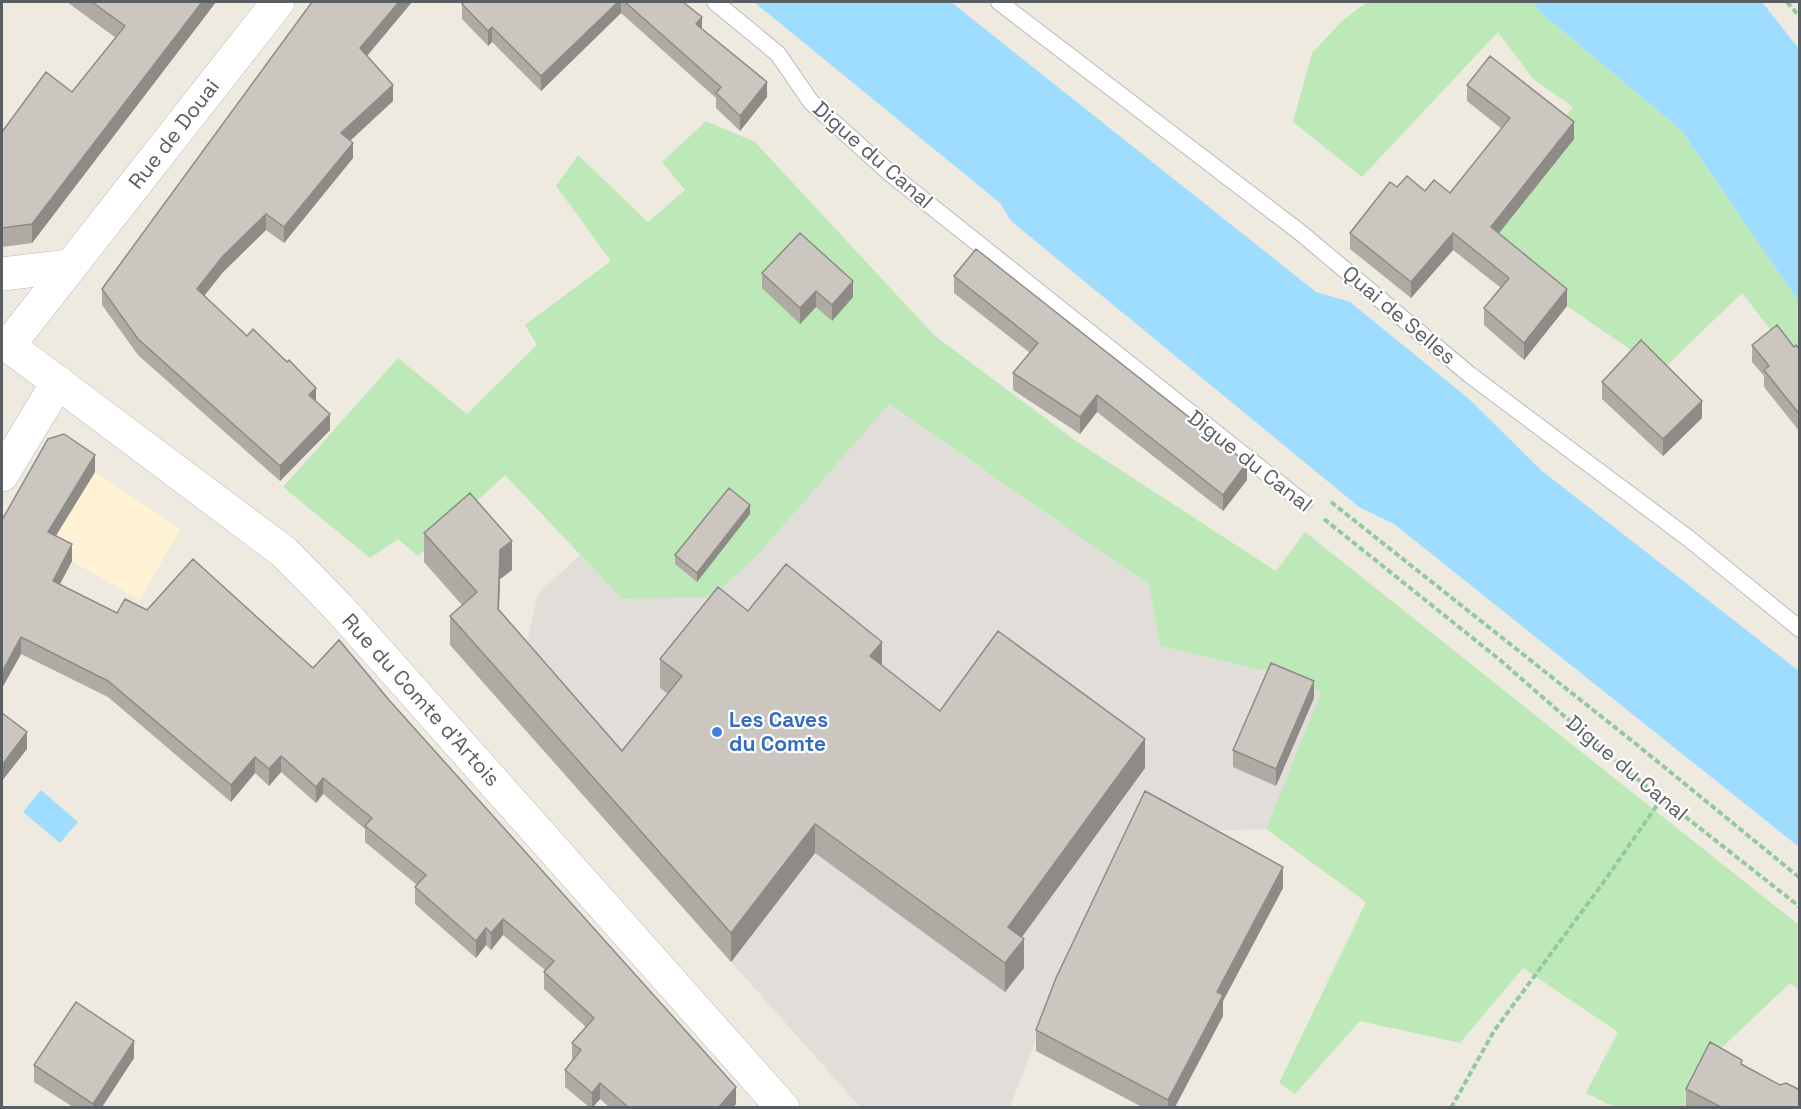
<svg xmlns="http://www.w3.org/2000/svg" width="1801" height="1109" font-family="'Space Grotesk',sans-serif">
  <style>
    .commercial { fill: #fff2d4 }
    .industrial { fill: #e1ddd8 }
    .green { fill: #bde9b9 }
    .water { fill: #9fddff }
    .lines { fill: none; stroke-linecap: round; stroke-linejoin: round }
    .lane-casing { stroke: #b6babf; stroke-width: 18 }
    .street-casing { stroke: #b6babf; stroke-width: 34 }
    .secondary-casing { stroke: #b6bbc1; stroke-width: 34 }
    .path { stroke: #92ca9d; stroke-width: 4; stroke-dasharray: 6 3; stroke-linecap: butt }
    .lane { stroke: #fff; stroke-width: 16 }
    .street { stroke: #fff; stroke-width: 33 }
    .secondary { stroke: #fff; stroke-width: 33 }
    .wall { fill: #afaaa4 }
    .shaded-wall { fill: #8e8b86 }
    .building { fill: #cbc6bf; stroke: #8e8b86; stroke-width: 1.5 }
    .shop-dot { fill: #3f7fe0; stroke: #fff; stroke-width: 2 }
    .labels { text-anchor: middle; stroke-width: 4.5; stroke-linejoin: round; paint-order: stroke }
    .street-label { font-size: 21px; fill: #595e63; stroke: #fff }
    .shop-label { font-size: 21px; font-weight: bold; fill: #366cbe; stroke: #fff; text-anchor: start }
  </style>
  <rect width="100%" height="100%" fill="#eeeae0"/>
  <path class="commercial" d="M 64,451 L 180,529 L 140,600 L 8,525 Z"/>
  <path class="industrial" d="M 888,404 L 1149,585 L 1160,646 L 1274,673 L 1321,692 L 1266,829 L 1206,831 L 1051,999 L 1010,1107 L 861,1108 L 484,683 L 526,646 L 538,594 L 580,555 L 622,599 L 713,596 L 755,558 Z"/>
  <path class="green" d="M 1367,2 L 1532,2 L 1539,11 L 1681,130 L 1799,302 L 1799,367 L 1742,293 L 1658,374 L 1641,357 L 1567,306 L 1472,228 L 1573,107 L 1533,79 L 1498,32 L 1362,177 L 1293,122 L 1312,53 L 1343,20 Z
    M 706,121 L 755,142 L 934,335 L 1076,441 L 1276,571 L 1305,532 L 1799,925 L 1799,990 L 1790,983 L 1711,1058 L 1686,1107 L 1614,1107 L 1586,1093 L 1618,1032 L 1523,968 L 1460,1043 L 1360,1021 L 1295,1094 L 1279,1083 L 1366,902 L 1266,829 L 1321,692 L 1274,673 L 1160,646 L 1149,585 L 889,404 L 755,558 L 712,597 L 622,599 L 505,475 L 418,556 L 398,539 L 370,558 L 283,487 L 398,358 L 467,414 L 537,345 L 525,325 L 611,261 L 556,186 L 578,155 L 648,222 L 685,190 L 662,162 Z"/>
  <path class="water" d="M 754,2 L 951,2 L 1316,292 L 1350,302 L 1468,398 L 1542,471 L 1799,671 L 1799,847 L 1394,524 L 1359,507 L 1011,221 L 1000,203 Z
    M 1532,2 L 1762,2 L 1799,49 L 1799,302 L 1681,130 L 1539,11 Z
    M 41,790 L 78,822 L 60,843 L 23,812 Z"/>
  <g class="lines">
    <defs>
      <path id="lane" d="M 715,2 L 778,54 L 811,102 L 892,175 L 1304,503
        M 999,2 L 1301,233 L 1470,375 L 1688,538 L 1800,629"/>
      <path id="street" d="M 2,274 L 69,266
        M 8,346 L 278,2
        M 2,475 L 58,382"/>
      <path id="secondary" d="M 2,341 L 284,552 L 339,608 L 783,1108"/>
    </defs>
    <use href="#lane" class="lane-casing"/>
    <use href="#street" class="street-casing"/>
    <use href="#secondary" class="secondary-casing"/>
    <path class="path" d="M 1787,2 L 1800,17
      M 1331,502 L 1636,744 L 1800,878
      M 1324,519 L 1500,660 L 1626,770 L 1800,907
      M 1451,1108 L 1494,1031 L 1603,883 L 1662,798"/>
    <use href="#lane" class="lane"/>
    <use href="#street" class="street"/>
    <use href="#secondary" class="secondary"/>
  </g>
  <path class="wall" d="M 67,2 L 216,2 L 32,243 L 2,247 L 2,132 L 72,92 L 116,38 Z
    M 312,2 L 412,2 L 367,56 L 393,101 L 350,141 L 353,158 L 284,243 L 266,230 L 223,272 L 204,296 L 316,401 L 330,430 L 280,481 L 138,355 L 102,305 L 102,289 Z
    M 465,2 L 683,2 L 702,29 L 767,97 L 740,131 L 716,108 L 716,98 L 621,13 L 541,91 L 492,42 L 488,46 L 462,19 L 462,4 Z
    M 1467,85 L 1574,139 L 1499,233 L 1567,306 L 1524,360 L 1484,325 L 1484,308 L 1501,288 L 1453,250 L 1411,298 L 1350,249 L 1350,233 L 1397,187 L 1450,193 L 1502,129 L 1467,101 Z
    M 762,273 L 853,297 L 832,321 L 816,307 L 800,324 L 762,288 Z
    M 954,276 L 1247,480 L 1223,511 L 1097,412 L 1080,434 L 1013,390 L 1013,373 L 1030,353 L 954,293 Z
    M 1752,345 L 1794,347 L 1800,350 L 1800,432 L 1764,387 L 1764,376 L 1752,362 Z
    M 1602,382 L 1702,418 L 1663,456 L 1602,399 Z
    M 95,472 L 56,536 L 72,561 L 60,584 L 117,613 L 147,610 L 313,668 L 389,700 L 736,1104 L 733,1107 L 609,1107 L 600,1099 L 593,1107 L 589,1107 L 565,1087 L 565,1070 L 573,1060 L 572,1059 L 572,1043 L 586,1027 L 544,989 L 544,972 L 545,970 L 503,935 L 491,950 L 486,945 L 476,958 L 415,904 L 415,887 L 417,885 L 365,842 L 365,829 L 323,794 L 316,803 L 281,772 L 269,786 L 255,773 L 231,802 L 108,697 L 21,654 L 2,688 L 2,520 Z
    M 750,514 L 697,582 L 675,564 L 675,555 Z
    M 424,533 L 512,570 L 500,579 L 499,610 L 622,751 L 668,694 L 660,688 L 660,659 L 748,611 L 882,666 L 940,711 L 1145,768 L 1022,937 L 1024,968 L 1005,992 L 815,853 L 731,962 L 450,645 L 450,616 L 462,605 L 424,562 Z
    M 1314,698 L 1276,786 L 1233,767 L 1233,750 Z
    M 1283,888 L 1223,1001 L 1223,1016 L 1175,1107 L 1142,1107 L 1036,1051 L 1036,1030 Z
    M 134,1058 L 102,1107 L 73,1107 L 34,1082 L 34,1065 Z
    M 1742,1065 L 1780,1085 L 1800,1107 L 1686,1107 L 1686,1089 Z"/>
  <path class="shaded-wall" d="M 202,2 L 216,2 L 32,243 L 32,224 Z
    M 399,2 L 412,2 L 360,64 L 360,48 Z
    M 618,2 L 621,2 L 621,13 L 541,91 L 541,76 Z
    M 702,17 L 702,32 L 696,24 Z
    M 492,27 L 492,42 L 488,46 L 488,31 Z
    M 767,82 L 767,97 L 740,131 L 740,116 Z
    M 393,85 L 393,101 L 341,149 L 341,133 Z
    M 1574,122 L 1574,139 L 1491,243 L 1491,227 Z
    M 353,143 L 353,158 L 284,243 L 284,227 Z
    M 266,214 L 266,230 L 223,272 L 197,305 L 197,289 L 223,256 Z
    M 1453,233 L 1453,250 L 1411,298 L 1411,282 Z
    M 853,281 L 853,297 L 832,321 L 832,305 Z
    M 1567,289 L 1567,306 L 1524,360 L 1524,343 Z
    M 816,291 L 816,307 L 800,324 L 800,308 Z
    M 316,388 L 316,403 L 309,395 Z
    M 1097,395 L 1097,412 L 1080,434 L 1080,417 Z
    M 1702,401 L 1702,418 L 1663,456 L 1663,439 Z
    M 330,414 L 330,430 L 280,481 L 280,466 Z
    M 95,455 L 95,472 L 48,548 L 48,532 Z
    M 1247,463 L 1247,480 L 1223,511 L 1223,495 Z
    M 750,505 L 750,514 L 697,582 L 697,573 Z
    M 512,541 L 512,570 L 500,579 L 498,638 L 498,609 L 500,550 Z
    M 72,544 L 72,561 L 53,597 L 53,581 Z
    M 21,637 L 21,654 L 2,688 L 2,672 Z
    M 882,642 L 882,671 L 870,656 Z
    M 1314,681 L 1314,698 L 1276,786 L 1276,769 Z
    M 27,732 L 27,749 L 2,781 L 2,765 Z
    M 1145,739 L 1145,768 L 1008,956 L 1008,927 Z
    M 281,756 L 281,772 L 269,786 L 269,769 Z
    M 255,757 L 255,773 L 231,802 L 231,785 Z
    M 323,778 L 323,794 L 316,803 L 316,787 Z
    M 815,824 L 815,853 L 731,962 L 731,933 Z
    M 1283,867 L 1283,888 L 1223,1001 L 1223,1016 L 1175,1107 L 1168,1107 L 1168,1100 L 1217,992 Z
    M 503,919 L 503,935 L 491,950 L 491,933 Z
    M 486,928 L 486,945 L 476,958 L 476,941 Z
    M 1024,939 L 1024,968 L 1005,992 L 1005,963 Z
    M 134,1041 L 134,1058 L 102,1107 L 93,1107 L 93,1104 Z
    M 600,1083 L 600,1099 L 593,1107 L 592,1107 L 592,1093 Z
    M 736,1087 L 736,1104 L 733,1107 L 719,1107 Z"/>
  <path class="building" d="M 92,2 L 202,2 L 32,224 L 2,228 L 2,132 L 46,72 L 72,92 L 125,26 Z
    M 312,2 L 399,2 L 360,48 L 393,85 L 341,133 L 353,143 L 284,227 L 266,214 L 223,256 L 197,289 L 247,336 L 253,329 L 287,362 L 289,360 L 316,388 L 309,395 L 330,414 L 280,466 L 138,339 L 102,289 Z
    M 465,2 L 618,2 L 541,76 L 492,27 L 488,31 L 462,4 Z
    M 625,2 L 683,2 L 702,17 L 696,24 L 767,82 L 740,116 L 716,93 L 721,87 Z
    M 1490,56 L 1574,122 L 1491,227 L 1567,289 L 1524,343 L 1484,308 L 1509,278 L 1453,233 L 1411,282 L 1350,233 L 1390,182 L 1397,187 L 1407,176 L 1425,191 L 1434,180 L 1450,193 L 1510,118 L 1467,85 Z
    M 800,233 L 853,281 L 832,305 L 816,291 L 800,308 L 762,273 Z
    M 976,249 L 1247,463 L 1223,495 L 1097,395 L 1080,417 L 1013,373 L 1038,343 L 954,276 Z
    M 1777,325 L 1794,347 L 1796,345 L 1800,350 L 1800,415 L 1764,370 L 1769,366 L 1752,345 Z
    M 1641,340 L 1702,401 L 1663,439 L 1602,382 Z
    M 64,434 L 95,455 L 48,532 L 72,544 L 53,581 L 117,613 L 125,599 L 147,610 L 193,559 L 313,668 L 339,640 L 389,700 L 736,1087 L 719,1107 L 628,1107 L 600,1083 L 592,1093 L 565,1070 L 581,1050 L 572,1043 L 594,1018 L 544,972 L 554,961 L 503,919 L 491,933 L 486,928 L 476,941 L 415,887 L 426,875 L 365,826 L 372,818 L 323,778 L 316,787 L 281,756 L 269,769 L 255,757 L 231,785 L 108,681 L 21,637 L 2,672 L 2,520 L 48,439 Z
    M 729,488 L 750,505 L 697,573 L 675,555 Z
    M 470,493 L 512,541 L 500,550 L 498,609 L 622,751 L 682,676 L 660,659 L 718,587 L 748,611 L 786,564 L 882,642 L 870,656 L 940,711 L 998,631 L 1145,739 L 1008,927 L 1024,939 L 1005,963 L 815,824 L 731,933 L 450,616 L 477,592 L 424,533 Z
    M 1271,663 L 1314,681 L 1276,769 L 1233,750 Z
    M 2,713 L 27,732 L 2,765 Z
    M 1145,791 L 1283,867 L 1217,992 L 1223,995 L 1168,1100 L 1036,1030 L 1056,978 Z
    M 76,1002 L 134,1041 L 93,1104 L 34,1065 Z
    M 1710,1042 L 1742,1060 L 1741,1064 L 1780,1085 L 1786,1083 L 1800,1090 L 1800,1107 L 1721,1107 L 1686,1089 Z"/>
  <circle class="shop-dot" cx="717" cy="732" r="6"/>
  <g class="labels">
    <g class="street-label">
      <text transform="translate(174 134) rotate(-52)" y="7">Rue de Douai</text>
      <text transform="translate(873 155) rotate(41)" y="7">Digue du Canal</text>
      <text transform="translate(1399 315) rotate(40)" y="7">Quai de Selles</text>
      <text transform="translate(1250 461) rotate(38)" y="7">Digue du Canal</text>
      <text transform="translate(421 700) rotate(48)" y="7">Rue du Comte d'Artois</text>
      <text transform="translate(1627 768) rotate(40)" y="7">Digue du Canal</text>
    </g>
    <g class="shop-label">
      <text x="729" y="727">Les Caves<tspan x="729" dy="24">du Comte</tspan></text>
    </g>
  </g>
  <rect width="1801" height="1109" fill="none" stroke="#595e63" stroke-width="6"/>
</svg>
